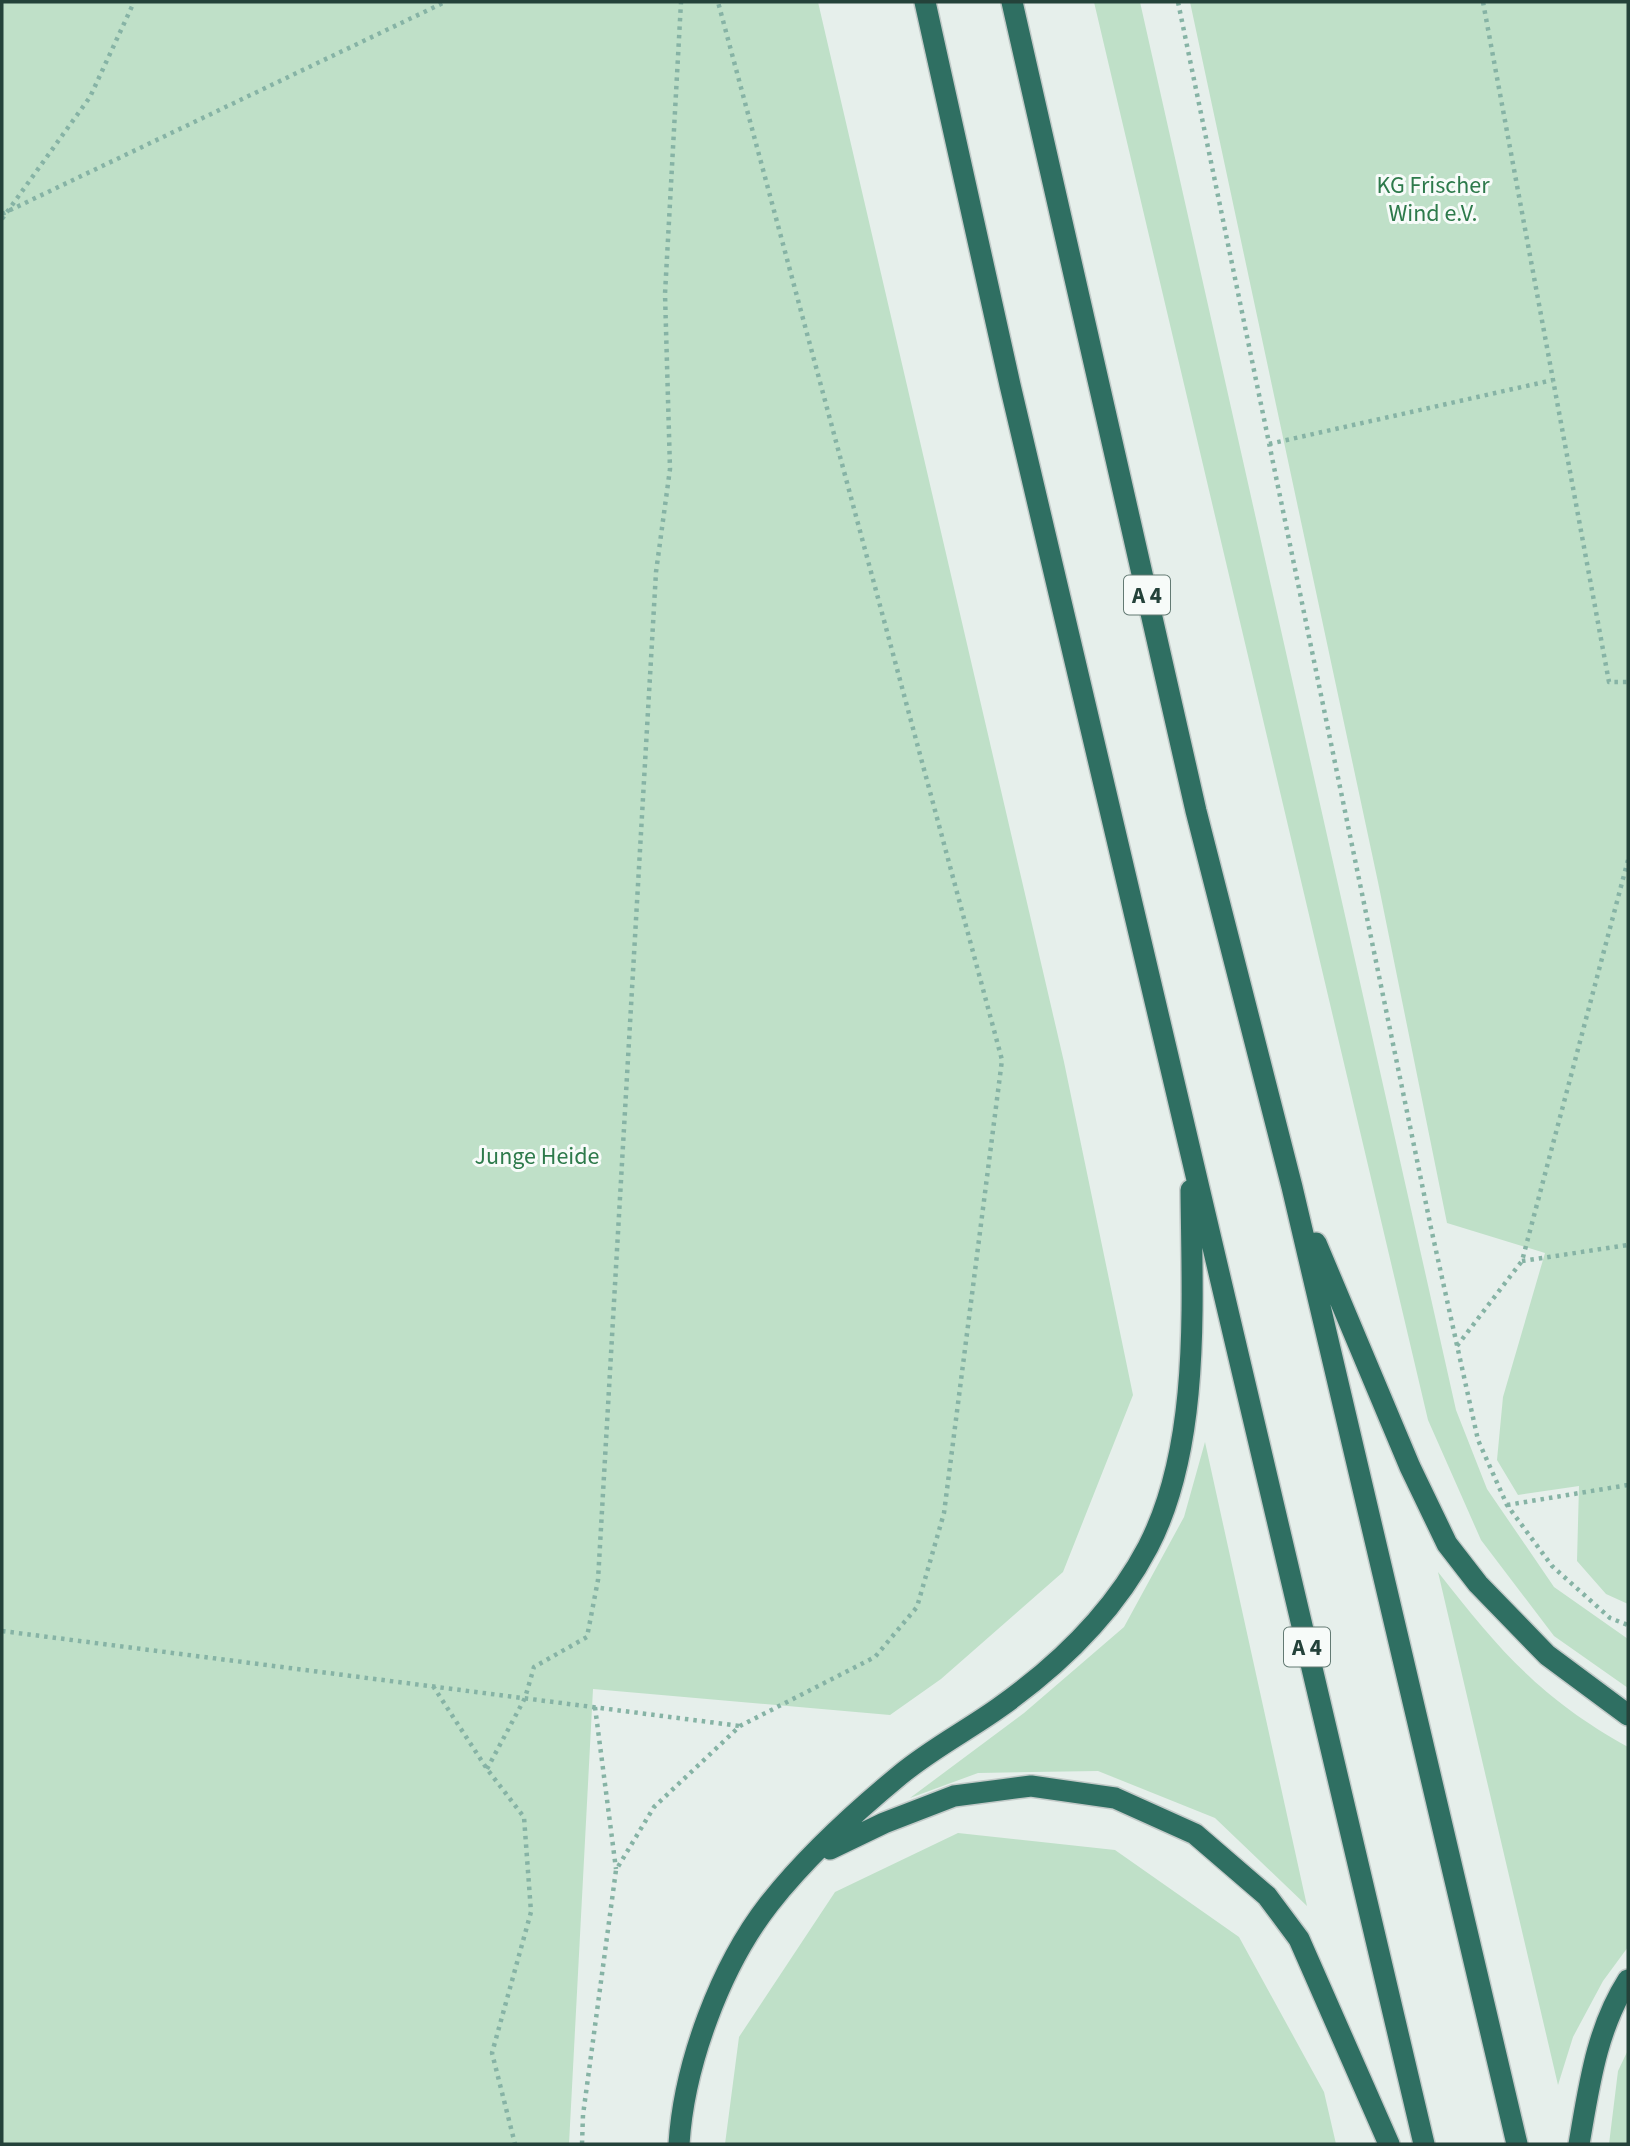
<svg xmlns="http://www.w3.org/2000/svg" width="1630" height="2146" font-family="'Source Sans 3',sans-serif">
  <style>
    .green { fill: #bfe0c8 }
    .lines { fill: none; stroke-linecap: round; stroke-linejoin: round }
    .highway-casing { stroke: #c2cac8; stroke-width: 24 }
    .path { stroke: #86b3a5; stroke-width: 4.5; stroke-dasharray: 3.5 5; stroke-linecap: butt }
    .highway { stroke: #2f6f62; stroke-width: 21 }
    .labels { text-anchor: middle; stroke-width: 6; stroke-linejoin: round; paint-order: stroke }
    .shield { fill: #f7fbf9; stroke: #637a73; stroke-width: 2 }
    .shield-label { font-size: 23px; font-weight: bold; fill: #24423a }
    .park-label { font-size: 24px; fill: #2d7a4b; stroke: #f7fbf9 }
  </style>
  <rect width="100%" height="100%" fill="#e6efeb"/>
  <path class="green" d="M 2,2 L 818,2 L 1064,1062 L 1133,1395 L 1063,1572 L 941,1679 L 890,1715 L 593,1689 L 569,2144 L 2,2144 Z
    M 1094,2 L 1140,2 L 1456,1410 L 1487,1489 L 1554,1587 L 1628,1639 L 1628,1688 L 1554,1636 L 1481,1540 L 1428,1420 Z
    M 1190,2 L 1628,2 L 1628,1604 L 1606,1594 L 1577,1561 L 1579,1486 L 1518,1495 L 1497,1460 L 1503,1397 L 1545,1253 L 1447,1223 L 1378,882 Z
    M 1205,1442 L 1307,1906 L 1215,1818 L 1098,1771 L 978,1773 L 910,1798 L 1024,1713 L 1124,1627 L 1184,1517 Z
    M 1438,1572 C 1499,1650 1540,1698 1628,1747 L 1628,1947 L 1603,1981 L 1573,2037 L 1558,2085 Z
    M 958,1833 L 1115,1850 L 1239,1937 L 1324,2092 L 1336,2144 L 725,2144 L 739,2037 L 835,1892 Z
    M 1628,2050 L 1628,2144 L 1609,2144 L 1618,2071 Z"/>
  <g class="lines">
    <defs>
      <path id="highway" d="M 925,2 L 1010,385 L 1424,2144
        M 1012,2 L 1196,811 L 1292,1187 L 1517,2144
        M 1316,1243 L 1410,1467 L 1447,1544 L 1478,1584 L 1547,1655 L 1628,1715
        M 830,1849 L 884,1823 L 954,1796 L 1031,1786 L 1115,1798 L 1195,1834 L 1267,1896 L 1299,1939 L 1389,2144
        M 679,2144 C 684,2065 720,1967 769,1904 C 806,1857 854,1813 900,1775 C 931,1749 968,1730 1000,1707 C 1059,1665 1114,1612 1148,1547 C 1201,1445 1192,1303 1191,1190
        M 1579,2144 C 1589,2087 1596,2030 1628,1980"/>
    </defs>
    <use href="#highway" class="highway-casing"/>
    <path class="path" d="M 1178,2 L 1431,1228 L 1478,1440 L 1507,1505 L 1552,1566 L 1610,1618 L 1628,1625
      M 1483,2 L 1609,682 L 1628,682
      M 2,214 L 445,2
      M 2,219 L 90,97 L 134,2
      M 1269,444 L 1553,380
      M 1522,1261 L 1628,1245
      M 1457,1346 L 1522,1261 L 1628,860
      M 1507,1505 L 1628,1485
      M 2,1631 L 740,1726
      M 433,1686 L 487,1769 L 524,1817 L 531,1912 L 492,2053 L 515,2144
      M 595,1707 L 616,1869
      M 487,1769 L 525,1698 L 534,1667 L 587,1637 L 598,1580 L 656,572 L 670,469 L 665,294 L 681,2
      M 582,2144 L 583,2115 L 616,1870 L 654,1807 L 740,1726 L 875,1657 L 917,1607 L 944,1513 L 1002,1060 L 718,2"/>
    <use href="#highway" class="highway"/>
  </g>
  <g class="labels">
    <g class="shield">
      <rect x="1124" y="575.5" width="46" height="39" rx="5"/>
      <rect x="1284" y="1627.5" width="46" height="39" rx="5"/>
    </g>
    <g class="shield-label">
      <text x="1147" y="603">A 4</text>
      <text x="1307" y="1655">A 4</text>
    </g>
    <g class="park-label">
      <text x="1433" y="193">KG Frischer<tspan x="1433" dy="28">Wind e.V.</tspan></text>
      <text x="537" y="1164">Junge Heide</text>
    </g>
  </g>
  <rect width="1630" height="2146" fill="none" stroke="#24423a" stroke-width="7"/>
</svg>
